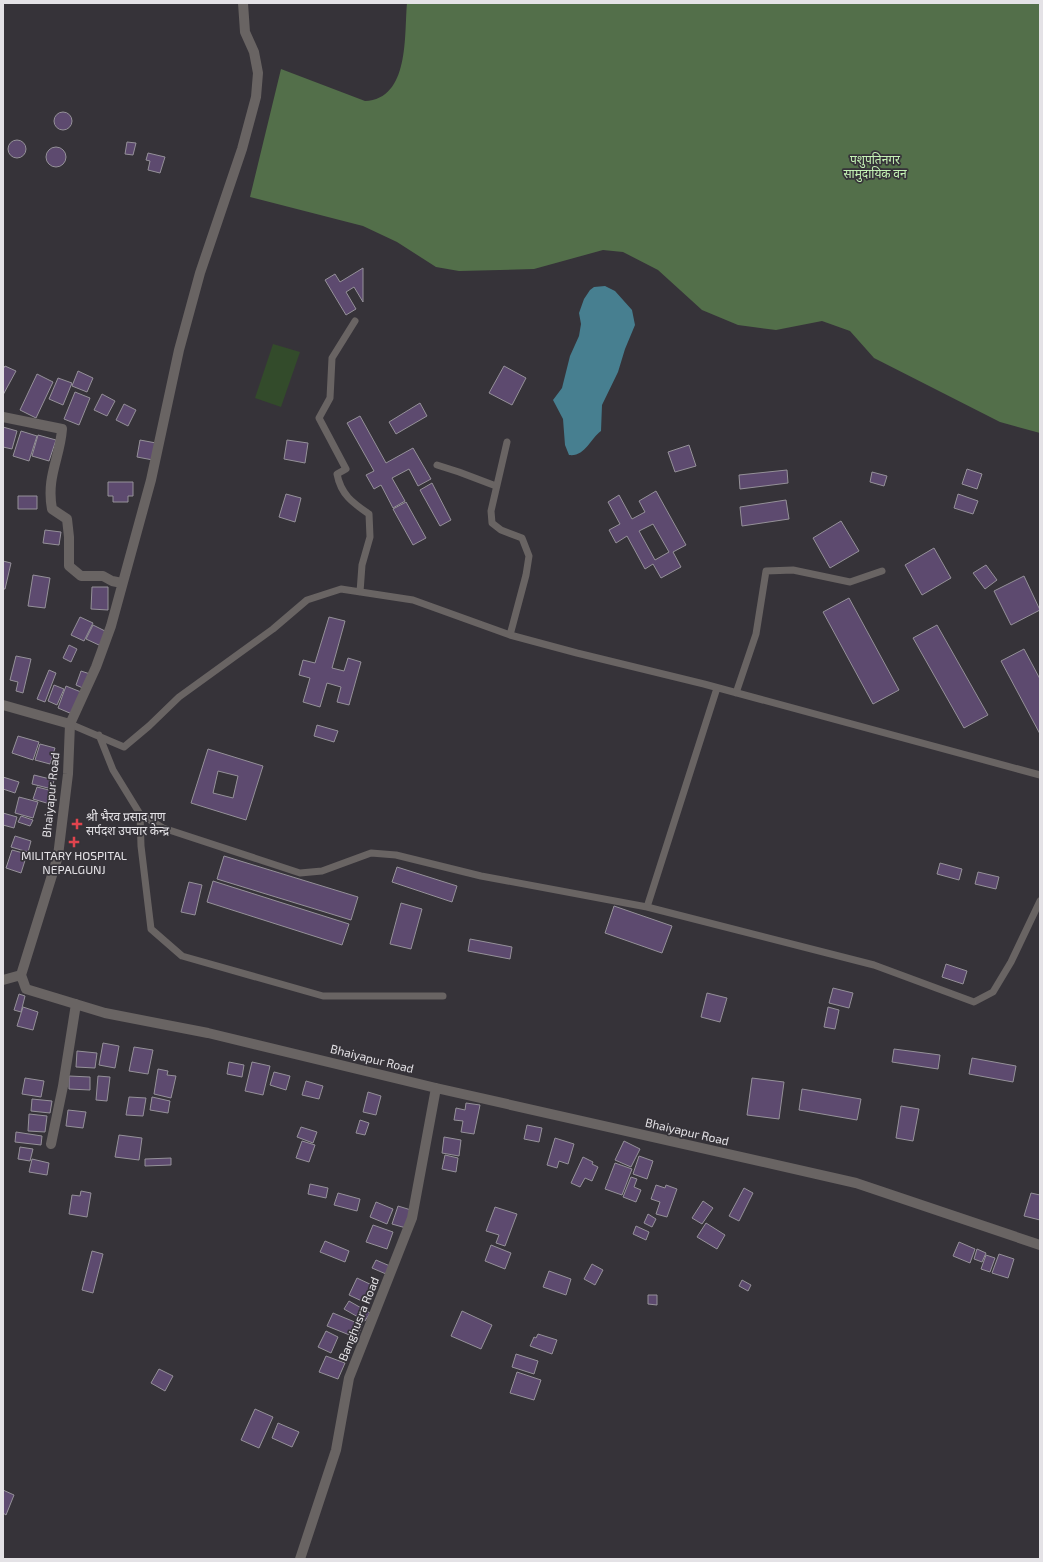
<svg xmlns="http://www.w3.org/2000/svg" width="1043" height="1562" font-family="'Exo 2','Noto Sans Devanagari',sans-serif">
  <style>
    .green { fill: #334b2b }
    .forest { fill: #536f4a }
    .water { fill: #477f90 }
    .building { fill: #5d4a6f; stroke: #959199; fill-rule: evenodd }
    .lines { fill: none; stroke-linecap: round; stroke-linejoin: round }
    .lane { stroke: #696463; stroke-width: 7 }
    .street { stroke: #696463; stroke-width: 10 }
    .health-dot { fill: #e0444e; stroke: #363339; stroke-width: 1.5 }
    .labels { text-anchor: middle; stroke-width: 3.5; stroke-linejoin: round; paint-order: stroke }
    .park-label { font-size: 12px; fill: #c5f3b6; stroke: #363339 }
    .street-label { font-size: 12px; fill: #e4e2e6; stroke: #363339 }
    .poi-label { font-size: 12px; fill: #e4e2e6; stroke: #363339; text-anchor: start }
  </style>
  <rect width="100%" height="100%" fill="#363339"/>
  <path class="green" d="M 273,344 L 300,352 L 281,407 L 255,398 Z"/>
  <path class="forest" d="M 407,3 L 1040,3 L 1040,433 L 1000,422 L 874,358 L 850,331 L 822,321 L 776,330 L 738,325 L 702,310 L 658,270 L 623,252 L 603,250 L 534,269 L 459,271 L 436,267 L 397,242 L 363,226 L 250,197 L 281,69 L 365,101 C 410,99 404,35 407,3 Z"/>
  <path class="water" d="M 605,286 L 615,291 L 632,310 L 635,325 L 625,349 L 618,372 L 602,405 L 601,431 C 590,439 585,457 569,455 L 565,445 L 563,419 L 553,400 L 562,388 L 570,356 L 579,336 L 581,324 L 579,313 L 584,299 L 590,290 L 594,287 Z"/>
  <path class="building" d="M54 121a9 9 0 1 1 18 0a9 9 0 1 1-18 0Z
    M8 149a9 9 0 1 1 18 0a9 9 0 1 1-18 0Z
    M 127,142 L 136,143 L 133,155 L 125,154 Z
    M46 157a10 10 0 1 1 20 0a10 10 0 1 1-20 0Z
    M 148,153 L 165,157 L 160,173 L 148,170 L 150,161 L 146,160 Z
    M 363,268 L 363,302 L 354,287 L 346,292 L 356,309 L 346,315 L 325,280 L 335,274 L 340,282 Z
    M 5,366 L 16,371 L 3,395 L 3,369 Z
    M 504,366 L 526,378 L 512,405 L 489,393 Z
    M 78,371 L 93,378 L 87,392 L 72,386 Z
    M 37,374 L 53,382 L 36,418 L 20,410 Z
    M 58,378 L 72,383 L 63,405 L 49,399 Z
    M 75,392 L 90,398 L 79,425 L 64,419 Z
    M 102,394 L 115,401 L 107,416 L 94,410 Z
    M 420,403 L 427,416 L 396,434 L 389,422 Z
    M 124,404 L 136,410 L 128,426 L 116,420 Z
    M 360,416 L 386,463 L 413,448 L 431,479 L 418,486 L 409,469 L 392,478 L 405,501 L 393,508 L 381,485 L 374,489 L 366,475 L 374,471 L 347,423 Z
    M 3,427 L 17,431 L 12,449 L 3,447 Z
    M 21,431 L 37,436 L 29,461 L 13,456 Z
    M 38,435 L 56,440 L 49,461 L 32,456 Z
    M 140,440 L 156,443 L 153,460 L 137,457 Z
    M 287,440 L 308,443 L 305,463 L 284,459 Z
    M 689,445 L 696,466 L 675,472 L 668,452 Z
    M 967,469 L 982,474 L 977,489 L 962,484 Z
    M 787,470 L 788,483 L 740,489 L 739,475 Z
    M 872,472 L 887,476 L 884,486 L 870,482 Z
    M 108,482 L 133,482 L 133,496 L 128,496 L 128,502 L 113,502 L 113,496 L 108,496 Z
    M 432,483 L 451,520 L 440,526 L 420,490 Z
    M 656,491 L 686,545 L 673,552 L 681,567 L 661,578 L 653,564 L 645,569 L 627,536 L 616,543 L 609,530 L 620,524 L 608,502 L 619,495 L 632,519 L 645,512 L 639,501 ZM 653,524 L 669,552 L 655,560 L 639,531 Z
    M 286,494 L 301,498 L 295,522 L 279,517 Z
    M 958,494 L 978,501 L 973,514 L 954,508 Z
    M 18,496 L 37,496 L 37,509 L 18,509 Z
    M 786,500 L 789,519 L 742,526 L 740,507 Z
    M 406,502 L 426,538 L 413,545 L 393,509 Z
    M 841,521 L 859,551 L 830,568 L 813,538 Z
    M 45,530 L 61,532 L 59,545 L 43,543 Z
    M 934,548 L 951,578 L 922,595 L 905,565 Z
    M 3,561 L 11,563 L 5,589 L 3,589 Z
    M 986,565 L 997,580 L 985,589 L 973,573 Z
    M 33,575 L 50,578 L 45,608 L 28,606 Z
    M 1024,576 L 1040,610 L 1011,625 L 994,591 Z
    M 92,587 L 108,587 L 108,610 L 91,609 Z
    M 849,598 L 899,690 L 873,704 L 823,612 Z
    M 80,617 L 93,623 L 84,641 L 71,635 Z
    M 329,617 L 345,621 L 332,668 L 344,671 L 348,658 L 361,662 L 349,705 L 337,702 L 341,687 L 327,683 L 320,707 L 303,702 L 310,678 L 299,675 L 303,660 L 315,663 Z
    M 93,625 L 107,632 L 101,646 L 86,639 Z
    M 937,625 L 988,715 L 964,728 L 913,638 Z
    M 69,645 L 77,649 L 71,662 L 63,658 Z
    M 1024,649 L 1040,679 L 1040,734 L 1001,661 Z
    M 16,656 L 31,659 L 23,693 L 16,691 L 18,682 L 10,680 Z
    M 49,670 L 56,673 L 45,702 L 37,699 Z
    M 81,671 L 90,674 L 85,689 L 76,685 Z
    M 54,685 L 64,689 L 57,705 L 48,701 Z
    M 66,686 L 81,692 L 72,714 L 58,708 Z
    M 317,725 L 338,731 L 334,742 L 314,736 Z
    M 18,736 L 39,742 L 33,760 L 12,753 Z
    M 40,744 L 55,748 L 50,764 L 35,760 Z
    M 208,749 L 263,766 L 246,820 L 191,803 ZM 218,771 L 238,776 L 233,798 L 213,793 Z
    M 34,775 L 54,780 L 52,789 L 32,784 Z
    M 3,777 L 19,782 L 15,793 L 3,789 Z
    M 37,787 L 53,791 L 50,804 L 33,799 Z
    M 19,797 L 38,802 L 33,818 L 15,813 Z
    M 3,813 L 17,817 L 14,828 L 3,825 Z
    M 21,816 L 33,820 L 30,826 L 18,822 Z
    M 15,836 L 31,841 L 28,852 L 11,847 Z
    M 12,850 L 27,854 L 21,873 L 6,868 Z
    M 224,856 L 358,897 L 351,920 L 217,879 Z
    M 940,863 L 962,869 L 959,880 L 937,874 Z
    M 397,867 L 457,886 L 452,902 L 392,882 Z
    M 978,872 L 999,877 L 996,889 L 975,884 Z
    M 213,881 L 349,924 L 342,945 L 207,902 Z
    M 189,882 L 202,885 L 195,915 L 181,912 Z
    M 401,903 L 422,909 L 411,949 L 390,944 Z
    M 614,906 L 672,926 L 662,953 L 605,933 Z
    M 470,939 L 512,947 L 510,959 L 468,951 Z
    M 946,964 L 967,971 L 963,984 L 942,977 Z
    M 833,988 L 853,993 L 849,1008 L 829,1003 Z
    M 707,993 L 727,998 L 720,1022 L 701,1017 Z
    M 19,994 L 25,996 L 21,1012 L 14,1010 Z
    M 23,1007 L 38,1012 L 33,1030 L 17,1026 Z
    M 828,1007 L 839,1010 L 835,1029 L 824,1027 Z
    M 103,1043 L 119,1046 L 115,1068 L 99,1065 Z
    M 134,1047 L 153,1050 L 148,1074 L 129,1071 Z
    M 894,1049 L 940,1055 L 938,1069 L 892,1062 Z
    M 77,1051 L 97,1053 L 95,1068 L 76,1067 Z
    M 972,1058 L 1016,1066 L 1013,1082 L 969,1074 Z
    M 229,1062 L 244,1065 L 242,1077 L 227,1074 Z
    M 252,1062 L 270,1066 L 263,1095 L 245,1091 Z
    M 158,1069 L 168,1071 L 167,1075 L 176,1076 L 171,1098 L 154,1094 Z
    M 274,1072 L 290,1076 L 286,1090 L 270,1085 Z
    M 69,1076 L 90,1077 L 90,1090 L 69,1089 Z
    M 98,1076 L 110,1077 L 107,1101 L 96,1100 Z
    M 25,1078 L 44,1081 L 41,1097 L 22,1094 Z
    M 752,1078 L 784,1082 L 779,1119 L 747,1115 Z
    M 306,1081 L 323,1086 L 319,1099 L 302,1095 Z
    M 802,1089 L 861,1099 L 857,1120 L 799,1110 Z
    M 368,1092 L 381,1096 L 376,1115 L 363,1112 Z
    M 129,1097 L 146,1098 L 143,1116 L 126,1115 Z
    M 152,1097 L 170,1101 L 168,1113 L 150,1110 Z
    M 32,1099 L 52,1101 L 50,1113 L 31,1111 Z
    M 466,1103 L 480,1105 L 474,1134 L 461,1132 L 463,1121 L 454,1120 L 456,1108 L 465,1110 Z
    M 901,1106 L 919,1109 L 913,1141 L 896,1138 Z
    M 68,1110 L 86,1112 L 83,1128 L 66,1126 Z
    M 29,1114 L 47,1116 L 45,1132 L 28,1131 Z
    M 360,1120 L 369,1123 L 365,1135 L 356,1133 Z
    M 527,1125 L 542,1128 L 539,1142 L 524,1139 Z
    M 301,1127 L 317,1132 L 313,1143 L 297,1137 Z
    M 16,1132 L 42,1136 L 41,1145 L 15,1142 Z
    M 119,1135 L 142,1138 L 139,1160 L 115,1157 Z
    M 444,1137 L 461,1140 L 459,1156 L 442,1153 Z
    M 555,1138 L 574,1144 L 568,1164 L 559,1161 L 557,1168 L 547,1165 Z
    M 302,1141 L 315,1145 L 309,1162 L 296,1158 Z
    M 624,1141 L 640,1149 L 631,1167 L 615,1160 Z
    M 20,1147 L 33,1149 L 30,1161 L 18,1159 Z
    M 445,1155 L 458,1158 L 456,1172 L 442,1169 Z
    M 639,1156 L 653,1161 L 647,1179 L 633,1174 Z
    M 583,1157 L 593,1162 L 592,1164 L 598,1167 L 592,1181 L 585,1178 L 580,1187 L 571,1183 Z
    M 171,1158 L 171,1165 L 145,1166 L 145,1159 Z
    M 32,1159 L 49,1163 L 47,1175 L 29,1172 Z
    M 615,1163 L 632,1169 L 622,1195 L 605,1189 Z
    M 631,1177 L 637,1179 L 634,1187 L 641,1190 L 636,1202 L 623,1197 Z
    M 310,1184 L 328,1188 L 326,1198 L 308,1194 Z
    M 656,1185 L 665,1188 L 666,1185 L 677,1189 L 667,1217 L 656,1214 L 660,1202 L 651,1199 Z
    M 744,1188 L 753,1193 L 739,1221 L 729,1216 Z
    M 81,1191 L 91,1193 L 87,1217 L 69,1214 L 72,1195 L 80,1196 Z
    M 338,1193 L 360,1199 L 357,1211 L 334,1205 Z
    M 1031,1193 L 1040,1195 L 1040,1220 L 1024,1216 Z
    M 703,1201 L 713,1208 L 702,1224 L 692,1218 Z
    M 376,1202 L 393,1209 L 387,1224 L 370,1217 Z
    M 398,1206 L 411,1210 L 406,1228 L 392,1224 Z
    M 495,1207 L 517,1214 L 505,1246 L 496,1243 L 499,1235 L 486,1231 Z
    M 648,1214 L 656,1219 L 652,1227 L 644,1223 Z
    M 706,1223 L 725,1235 L 717,1249 L 697,1237 Z
    M 373,1225 L 393,1232 L 387,1249 L 366,1242 Z
    M 636,1226 L 649,1232 L 646,1240 L 633,1234 Z
    M 325,1241 L 349,1251 L 345,1262 L 320,1252 Z
    M 959,1242 L 975,1249 L 970,1263 L 953,1256 Z
    M 491,1245 L 511,1253 L 505,1269 L 485,1261 Z
    M 977,1249 L 986,1253 L 982,1262 L 974,1259 Z
    M 92,1251 L 103,1254 L 93,1293 L 82,1290 Z
    M 999,1254 L 1014,1259 L 1008,1278 L 992,1273 Z
    M 986,1255 L 995,1258 L 990,1272 L 981,1269 Z
    M 376,1260 L 390,1266 L 386,1274 L 372,1268 Z
    M 592,1264 L 603,1270 L 595,1285 L 584,1279 Z
    M 549,1271 L 571,1279 L 566,1295 L 543,1287 Z
    M 357,1278 L 374,1286 L 366,1303 L 349,1295 Z
    M 742,1280 L 751,1285 L 748,1291 L 739,1286 Z
    M 648,1295 L 657,1295 L 657,1305 L 648,1304 Z
    M 349,1301 L 370,1313 L 365,1321 L 344,1309 Z
    M 462,1311 L 492,1325 L 481,1349 L 451,1336 Z
    M 333,1313 L 362,1325 L 357,1338 L 327,1326 Z
    M 326,1331 L 338,1337 L 331,1353 L 318,1347 Z
    M 538,1334 L 557,1340 L 552,1354 L 530,1346 L 534,1337 L 536,1338 Z
    M 516,1354 L 538,1361 L 534,1374 L 512,1367 Z
    M 326,1356 L 345,1363 L 338,1379 L 319,1372 Z
    M 159,1369 L 173,1376 L 165,1391 L 151,1383 Z
    M 517,1372 L 541,1380 L 534,1400 L 510,1393 Z
    M 255,1409 L 273,1417 L 259,1448 L 241,1440 Z
    M 278,1423 L 299,1432 L 292,1447 L 272,1438 Z
    M 3,1490 L 14,1495 L 6,1515 L 3,1513 Z"/>
  <g class="lines">
    <path class="lane" d="M 355,321 L 332,358 L 330,398 L 319,418 L 346,469 L 337,474 C 341,495 353,503 369,514 L 370,537 L 362,565 L 360,592
      M 507,442 L 491,511 L 492,523 L 501,530 L 522,538 L 529,556 L 526,575 L 510,635
      M 437,465 L 459,472 L 496,486
      M 717,688 L 647,907 L 874,965 L 974,1002 L 993,992 L 1011,962 L 1040,901
      M 736,693 L 756,634 L 766,571 L 793,570 L 850,582 L 882,571
      M 70,724 L 124,747 L 149,726 L 179,697 L 273,629 L 307,600 L 341,589 L 413,600 L 510,635 L 577,653 L 704,684 L 1040,775
      M 99,735 L 113,770 L 140,814 L 163,828 L 300,873 L 322,871 L 371,853 L 396,855 L 481,876 L 647,907
      M 140,814 L 141,846 L 151,929 L 182,956 L 323,996 L 443,996"/>
    <path class="street" d="M 3,417 L 62,429 C 60,458 46,477 52,509 L 67,519 L 69,537 L 69,566 L 81,576 L 103,576 L 112,581 L 122,583
      M 3,705 L 70,724 L 68,774 L 58,856 L 21,975 L 26,989 L 105,1013 L 208,1033 L 436,1088 L 856,1183 L 1040,1245
      M 70,724 L 96,667 L 111,626 L 151,480 L 179,350 L 200,273 L 242,149 L 256,97 L 258,73 L 254,52 L 245,32 L 243,3
      M 3,980 L 21,975
      M 51,1144 L 63,1086 L 76,1004
      M 300,1559 L 336,1450 L 349,1378 L 412,1218 L 436,1088"/>
  </g>
  <g class="health-dot">
    <path d="M75 818h4v4h4v4h-4v4h-4v-4h-4v-4h4z"/>
    <path d="M72 836h4v4h4v4h-4v4h-4v-4h-4v-4h4z"/>
  </g>
  <g class="labels">
    <g class="park-label">
      <text x="875" y="164">पशुपतिनगर<tspan x="875" dy="14">सामुदायिक वन</tspan></text>
    </g>
    <g class="street-label">
      <text transform="translate(51 795) rotate(-84)" y="4">Bhaiyapur Road</text>
      <text transform="translate(372 1059) rotate(14)" y="4">Bhaiyapur Road</text>
      <text transform="translate(687 1132) rotate(13)" y="4">Bhaiyapur Road</text>
      <text transform="translate(359 1319) rotate(-68)" y="4">Banghusra Road</text>
    </g>
    <g class="poi-label">
      <text x="86" y="821">श्री भैरव प्रसाद गण<tspan x="86" dy="14">सर्पदश उपचार केन्द्र</tspan></text>
      <text x="74" y="860" text-anchor="middle">MILITARY HOSPITAL<tspan x="74" dy="14">NEPALGUNJ</tspan></text>
    </g>
  </g>
  <rect width="1043" height="1562" fill="none" stroke="#e4e2e6" stroke-width="8"/>
</svg>
